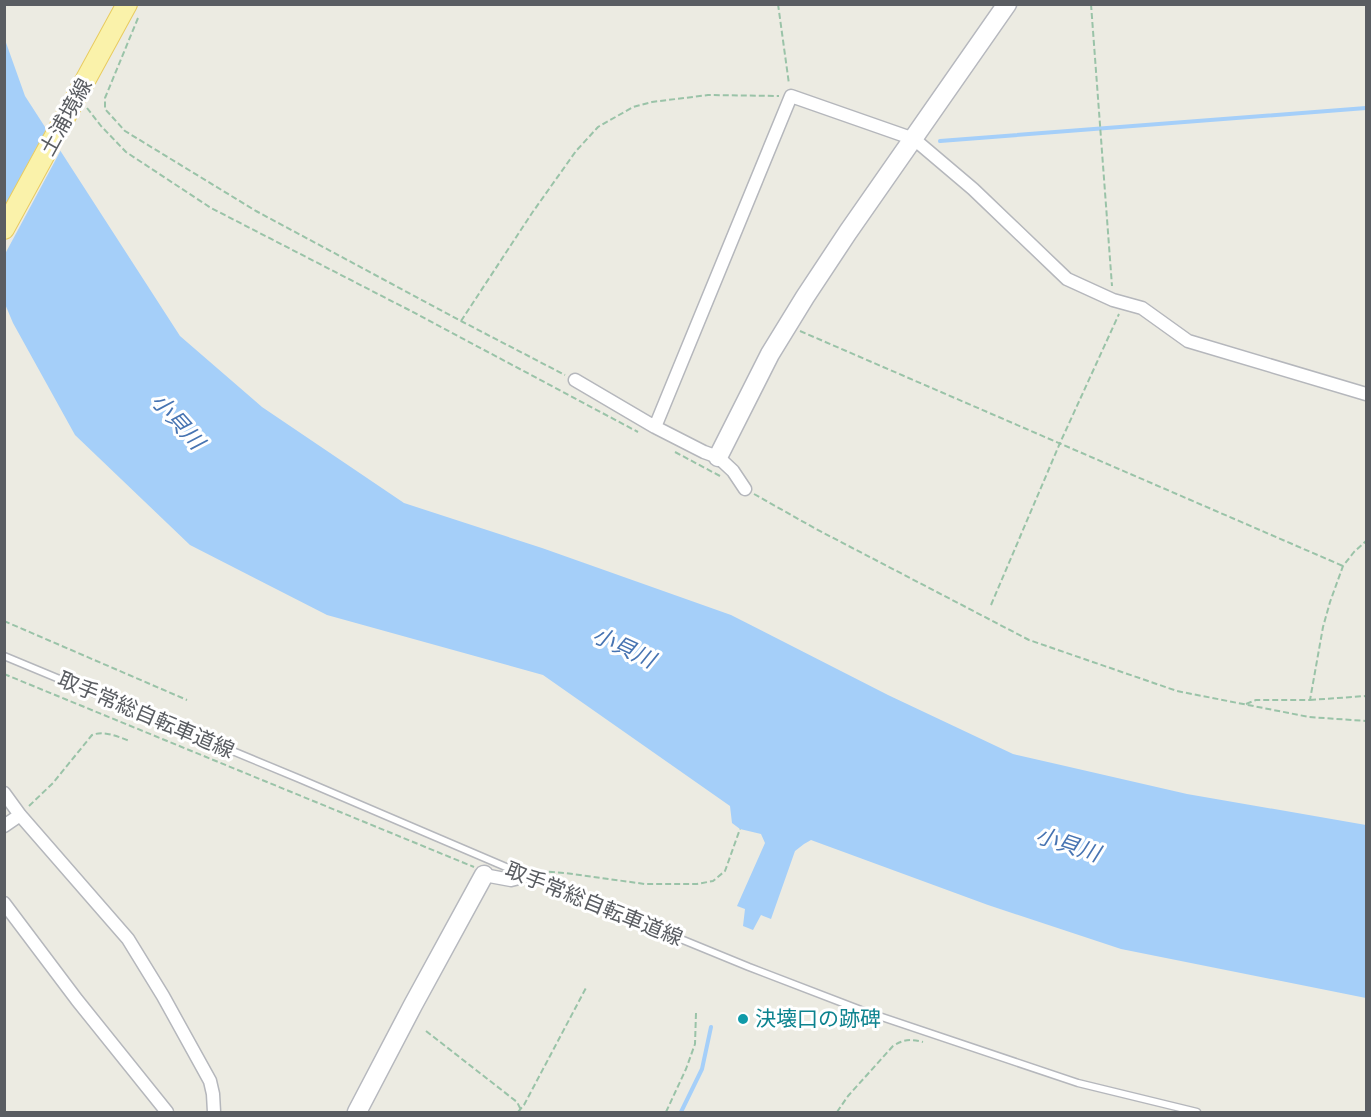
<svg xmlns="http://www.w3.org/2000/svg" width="1371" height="1117" font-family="'Asap Condensed','Noto Sans JP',sans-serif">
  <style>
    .water { fill: #a5cff9 }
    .pier { fill: #ecebe2 }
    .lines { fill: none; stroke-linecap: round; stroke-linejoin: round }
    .stream { stroke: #a5cff9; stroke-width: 4 }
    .lane-casing { stroke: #b5b7bc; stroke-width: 9 }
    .street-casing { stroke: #b5b7bc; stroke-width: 15 }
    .secondary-casing { stroke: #b6b8be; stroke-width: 21 }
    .primary-casing { stroke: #e8cb5f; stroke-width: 22 }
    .path { stroke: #9ac3a8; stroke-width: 2; stroke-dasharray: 6 3; stroke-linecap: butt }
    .lane { stroke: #fff; stroke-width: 6 }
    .street { stroke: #fff; stroke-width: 12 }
    .secondary { stroke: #fff; stroke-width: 18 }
    .primary { stroke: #faf2aa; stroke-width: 20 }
    .culture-dot { fill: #0f9aa8; stroke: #fff; stroke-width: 2 }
    .labels { text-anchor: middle; stroke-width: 6; stroke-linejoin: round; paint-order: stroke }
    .street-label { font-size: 21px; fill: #5a5d62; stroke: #fff }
    .culture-label { font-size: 21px; fill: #0d838f; stroke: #fff; text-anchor: start }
    .water-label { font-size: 22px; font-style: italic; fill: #4774b2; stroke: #fff }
  </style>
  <rect width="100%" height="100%" fill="#ecebe2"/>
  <path class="water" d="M 4,37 L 25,96 L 180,336 L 262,407 L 404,503 L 542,548 L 731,615 L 888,695 L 1013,754 L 1187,794 L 1366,825 L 1366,998 L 1121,949 L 988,905 L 811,840 L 804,844 L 795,851 L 771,919 L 761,915 L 753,930 L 743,926 L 745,909 L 737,906 L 765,843 L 761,834 L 740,829 L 732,823 L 730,806 L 543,675 L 327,615 L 190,545 L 75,435 L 13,323 L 5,304 Z"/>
  <path class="pier" d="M 48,126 L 62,148 L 5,254 L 5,206 Z"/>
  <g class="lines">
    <path class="stream" d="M 940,141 L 1366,108
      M 681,1112 L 702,1069 L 711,1027"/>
    <defs>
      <path id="lane" d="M 4,656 L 300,779 L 527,876 L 749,967 L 861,1010 L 1078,1083 L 1197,1112"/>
      <path id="street" d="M 575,380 L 655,427 L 704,452 L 718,457 L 733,471 L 745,489
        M 655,427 L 791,96 L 914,139 L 973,189 L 1067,279 L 1113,300 L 1142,308 L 1188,341 L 1366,394
        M 4,793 L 20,815 L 128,939 L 163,996 L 210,1081 L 213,1094 L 214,1112
        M 4,826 L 20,815
        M 484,875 L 511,880 L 527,876
        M 4,903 L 77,1000 L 167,1112"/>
      <path id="secondary" d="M 718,457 L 770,354 L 805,297 L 848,232 L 1007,4
        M 357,1112 L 413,1005 L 484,875"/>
      <path id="primary" d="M 4,229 L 127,4"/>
    </defs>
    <use href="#lane" class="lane-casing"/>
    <use href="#street" class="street-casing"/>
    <use href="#secondary" class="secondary-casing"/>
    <use href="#primary" class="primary-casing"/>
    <path class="path" d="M 778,4 L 789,84
      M 1091,4 L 1112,286
      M 138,18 L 105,98 L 105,109 L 125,131 L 256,211 L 461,321 L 565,375
      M 87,108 L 101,126 L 126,152 L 211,208 L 411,311 L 638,432
      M 461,321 L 532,213 L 576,151 L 598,127 L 633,107 L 652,102 L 708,95 L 779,96
      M 800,331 L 1343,566
      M 675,452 L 720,476
      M 754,494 L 816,529 L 1029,640 L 1177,691 L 1309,717 L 1366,721
      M 991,605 L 1060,443 L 1119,314
      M 4,621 L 187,700
      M 4,674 L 474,867
      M 1310,700 L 1366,696
      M 1246,704 L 1256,700 L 1310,700 L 1323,627 L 1330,602 L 1343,566 L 1354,552 L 1366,541
      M 29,806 L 53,783 L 92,735 C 105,730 118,737 130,741
      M 540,871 L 565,873 L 645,884 L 697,884 L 713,881 L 725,871 L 740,829
      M 426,1031 L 517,1102 L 522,1112
      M 518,1112 L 524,1105 L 587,986
      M 666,1112 L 686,1069 L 695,1044 L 696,1013
      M 837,1112 L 848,1096 L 893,1046 C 904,1039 911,1039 923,1042"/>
    <use href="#lane" class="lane"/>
    <use href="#street" class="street"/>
    <use href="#secondary" class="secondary"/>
    <use href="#primary" class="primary"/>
  </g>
  <circle class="culture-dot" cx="743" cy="1019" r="6"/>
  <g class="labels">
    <g class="street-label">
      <text transform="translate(66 117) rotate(-61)" y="7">土浦境線</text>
      <text transform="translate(146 715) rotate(23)" y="7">取手常総自転車道線</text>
      <text transform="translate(594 904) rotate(22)" y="7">取手常総自転車道線</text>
    </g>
    <g class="culture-label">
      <text x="755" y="1026">決壊口の跡碑</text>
    </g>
    <g class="water-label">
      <text transform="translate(178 421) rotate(48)" y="8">小貝川</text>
      <text transform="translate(624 647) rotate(25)" y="8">小貝川</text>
      <text transform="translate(1068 844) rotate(18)" y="8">小貝川</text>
    </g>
  </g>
  <rect width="1371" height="1117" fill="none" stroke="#5a5d62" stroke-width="12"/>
</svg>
